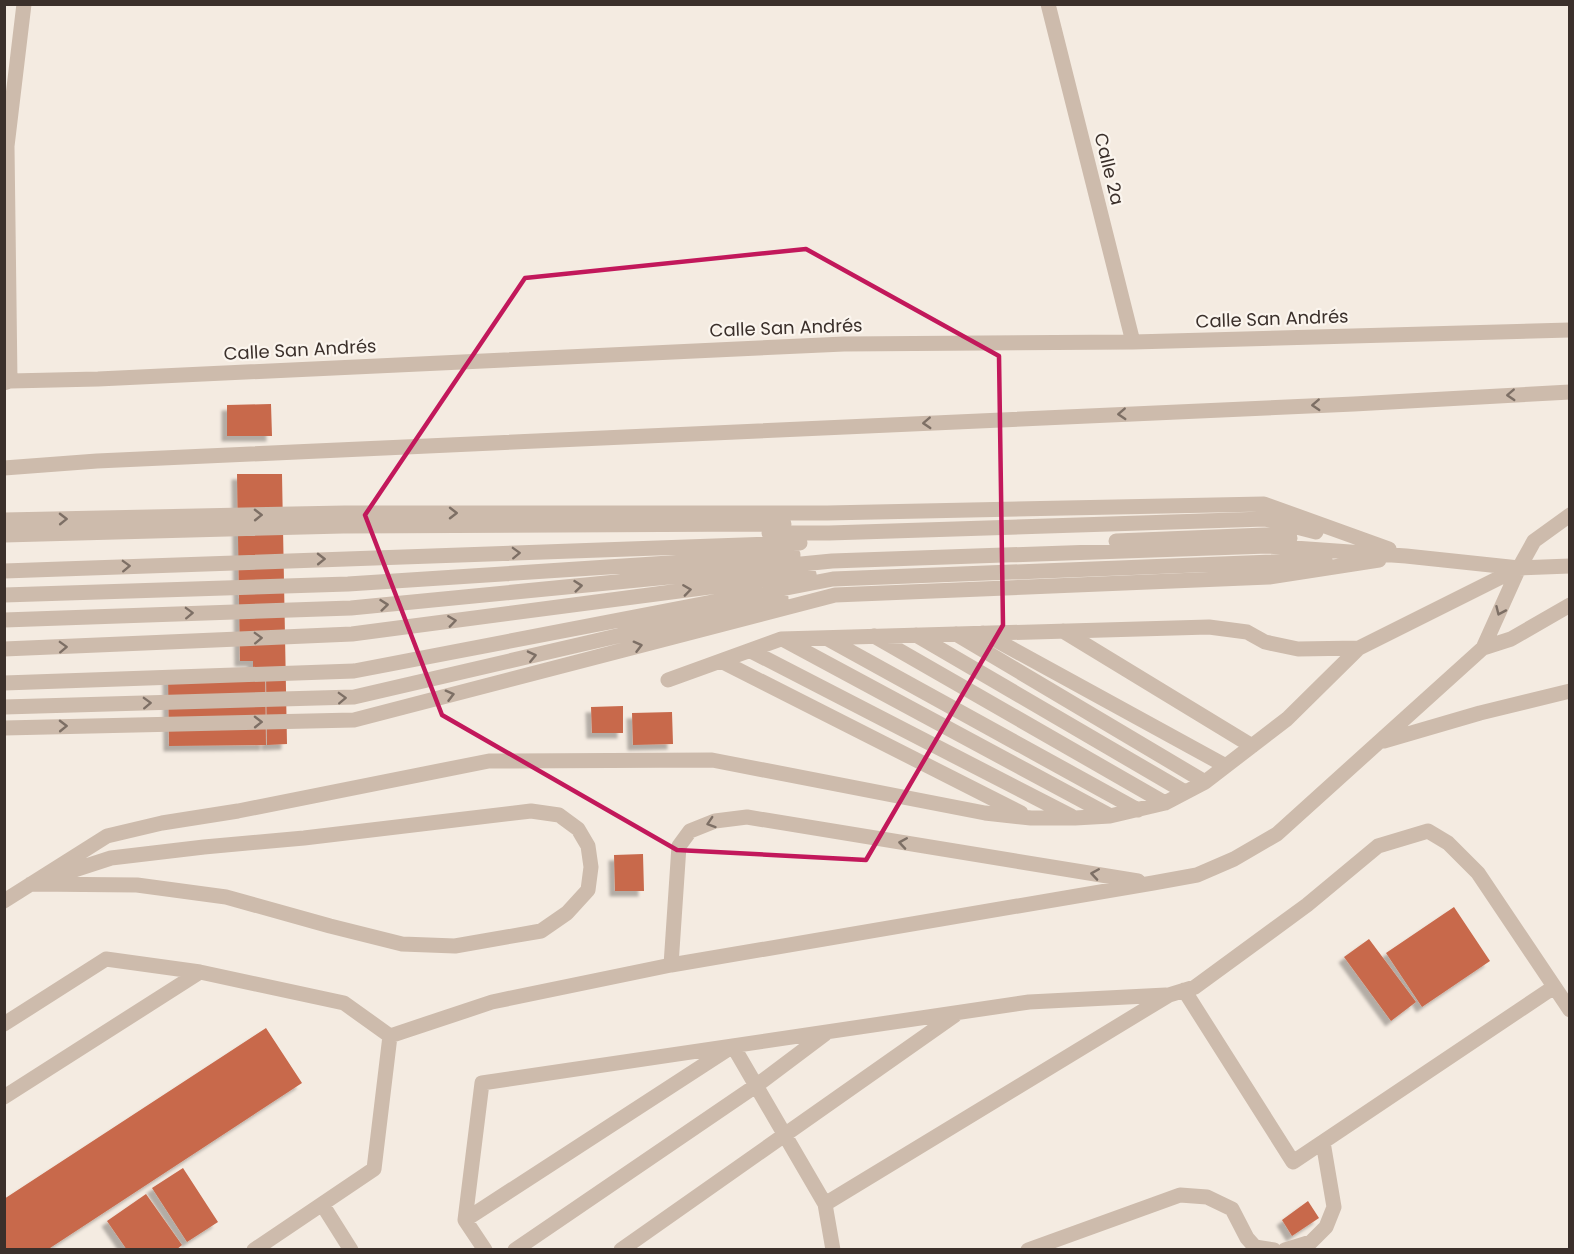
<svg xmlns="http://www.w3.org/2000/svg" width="1574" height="1254" font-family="Poppins,sans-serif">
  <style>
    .building { fill: #c8694b; filter: url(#shadow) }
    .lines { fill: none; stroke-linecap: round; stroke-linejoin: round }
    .minor { stroke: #cdbbac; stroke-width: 15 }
    .oneway { stroke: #7d6f65 }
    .marked { fill: none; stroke: #c2185b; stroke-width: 4.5; stroke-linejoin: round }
    .labels { text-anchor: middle; stroke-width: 4.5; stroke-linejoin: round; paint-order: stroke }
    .street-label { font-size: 18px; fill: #3b302b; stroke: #fbf5ee }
  </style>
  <defs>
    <filter id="shadow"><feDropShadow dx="-5.5" dy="5.5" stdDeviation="1.5" flood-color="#0004"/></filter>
  </defs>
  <rect width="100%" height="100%" fill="#f4ebe1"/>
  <path class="building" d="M 271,404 L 272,436 L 227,436 L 227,405 Z
    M 237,474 L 282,474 L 287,744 L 267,745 L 266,673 L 253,674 L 253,661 L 240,661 Z
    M 265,674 L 266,745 L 169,746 L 168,675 Z
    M 623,706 L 623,733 L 592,733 L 591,707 Z
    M 672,712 L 673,744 L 633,745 L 632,713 Z
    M 643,854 L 644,891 L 615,891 L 614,855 Z
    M 1454,907 L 1490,961 L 1422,1007 L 1386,953 Z
    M 1369,939 L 1416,1002 L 1391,1021 L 1344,957 Z
    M 266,1028 L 302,1083 L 47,1250 L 4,1250 L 4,1199 Z
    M 183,1168 L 218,1222 L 187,1242 L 152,1188 Z
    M 146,1194 L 182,1245 L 176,1250 L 127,1250 L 107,1221 Z
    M 1308,1201 L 1319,1218 L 1292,1236 L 1282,1220 Z"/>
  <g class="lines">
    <path class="minor" d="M 1048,4 L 1133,342
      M 10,381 L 7,146 L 24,4
      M 4,383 L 10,381 L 98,379 L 844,344 L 1133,342 L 1570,330
      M 4,468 L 97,461 L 1354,404 L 1570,392
      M 4,520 L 345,513 L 827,513 L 1264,504 L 1389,549
      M 769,533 L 829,533 L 1265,519 L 1316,532
      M 4,535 L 343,526 L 784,524
      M 1116,541 L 1265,535 L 1290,538
      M 4,571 L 800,543
      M 4,595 L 348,584 L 793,555
      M 4,620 L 351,608 L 832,561 L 1268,546 L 1406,556 L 1519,568 L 1570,566
      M 1063,631 L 1252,746
      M 983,633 L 1226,766
      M 956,634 L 1205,782
      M 916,635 L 1185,792
      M 874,636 L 1165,803
      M 826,638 L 1138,810
      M 784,640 L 1109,815
      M 1483,648 L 1511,639 L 1570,605
      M 4,649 L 352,634 L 809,574
      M 751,651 L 1071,816
      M 721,661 L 1021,813
      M 668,680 L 781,639 L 1209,627 L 1247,632 L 1265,642 L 1298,649 L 1359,648
      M 4,683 L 354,671 L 833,579 L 1325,560
      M 4,707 L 354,697 L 781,598
      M 4,728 L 354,720 L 835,595 L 1269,577 L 1379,560
      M 1384,741 L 1480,713 L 1570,691
      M 531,811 L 559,815 L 578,829 L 588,846 L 591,867 L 588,890 L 567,913 L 541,931 L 455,946 L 402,944 L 330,926 L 226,897 L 137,885 L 31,884 L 111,858 L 204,847 L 304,838 Z
      M 4,901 L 107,836 L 162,823 L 238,811 L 489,761 L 712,760 L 985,813 L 1031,818 L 1075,818 L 1110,816 L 1165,803 L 1205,782 L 1287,719 L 1359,648 L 1519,568
      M 671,965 L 679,846 L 690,831 L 715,821 L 747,817 L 1138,881
      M 1184,990 L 1293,1162 L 1554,987
      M 4,1024 L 106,959 L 200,972 L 344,1003 L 390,1036 L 374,1169 L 254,1250
      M 390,1036 L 492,1002 L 671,965 L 1153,883 L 1197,875 L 1234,859 L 1277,834 L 1483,648 L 1519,568 L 1534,541 L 1570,515
      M 4,1097 L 200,972
      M 322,1204 L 351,1250
      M 825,1204 L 1169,995 L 1195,987 L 1307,905 L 1378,846 L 1428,831 L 1448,843 L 1478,873 L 1570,1010
      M 465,1220 L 733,1046 L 825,1204 L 833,1250
      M 485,1250 L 465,1220 L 482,1083 L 1029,1002 L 1166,995
      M 515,1250 L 757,1085 L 825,1034
      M 621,1250 L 955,1015
      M 1028,1250 L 1180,1195 L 1207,1197 L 1232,1209 L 1247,1238 L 1255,1247 L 1274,1250
      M 1285,1250 L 1311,1242 L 1326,1227 L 1334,1207 L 1323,1142"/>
  </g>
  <defs><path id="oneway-chevron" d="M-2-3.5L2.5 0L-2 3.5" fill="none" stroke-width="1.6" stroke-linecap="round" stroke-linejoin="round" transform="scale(1.5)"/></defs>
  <g class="oneway">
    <use href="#oneway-chevron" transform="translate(1511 395) rotate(177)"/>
    <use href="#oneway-chevron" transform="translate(1316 405) rotate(177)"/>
    <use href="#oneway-chevron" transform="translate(1122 414) rotate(177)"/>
    <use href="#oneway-chevron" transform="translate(927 423) rotate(177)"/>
    <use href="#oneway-chevron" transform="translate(453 513)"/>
    <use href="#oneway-chevron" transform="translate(258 515) rotate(-1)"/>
    <use href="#oneway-chevron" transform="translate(63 519) rotate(-1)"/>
    <use href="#oneway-chevron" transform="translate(516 553) rotate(-2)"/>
    <use href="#oneway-chevron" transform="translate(321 559) rotate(-1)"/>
    <use href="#oneway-chevron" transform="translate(126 566) rotate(-2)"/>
    <use href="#oneway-chevron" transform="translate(578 586) rotate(-6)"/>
    <use href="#oneway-chevron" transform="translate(687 590) rotate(-8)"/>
    <use href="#oneway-chevron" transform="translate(384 605) rotate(-6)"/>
    <use href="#oneway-chevron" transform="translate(1500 611) rotate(114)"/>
    <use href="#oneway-chevron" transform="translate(189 613) rotate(-2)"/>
    <use href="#oneway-chevron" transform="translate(452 621) rotate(-8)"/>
    <use href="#oneway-chevron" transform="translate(258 638) rotate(-2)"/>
    <use href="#oneway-chevron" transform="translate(638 646) rotate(-15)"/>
    <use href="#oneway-chevron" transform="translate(63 647) rotate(-2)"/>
    <use href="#oneway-chevron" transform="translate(532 656) rotate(-13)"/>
    <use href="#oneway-chevron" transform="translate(450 695) rotate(-15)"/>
    <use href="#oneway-chevron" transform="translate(342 698) rotate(-2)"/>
    <use href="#oneway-chevron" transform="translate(147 703) rotate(-2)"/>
    <use href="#oneway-chevron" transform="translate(258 722) rotate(-1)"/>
    <use href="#oneway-chevron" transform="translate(63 726) rotate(-1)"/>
    <use href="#oneway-chevron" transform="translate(711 823) rotate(162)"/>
    <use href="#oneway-chevron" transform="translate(903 843) rotate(-171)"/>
    <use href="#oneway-chevron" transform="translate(1095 874) rotate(-171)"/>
  </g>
  <path class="marked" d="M 806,249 L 999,356 L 1003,625 L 866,860 L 677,850 L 442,715 L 365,515 L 525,278 Z"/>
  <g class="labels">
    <g class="street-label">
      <text transform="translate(1109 169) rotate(76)" y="6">Calle 2a</text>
      <text transform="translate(1272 319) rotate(-2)" y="6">Calle San Andrés</text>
      <text transform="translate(786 328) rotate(-2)" y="6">Calle San Andrés</text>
      <text transform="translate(300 350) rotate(-3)" y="6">Calle San Andrés</text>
    </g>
  </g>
  <rect width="1574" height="1254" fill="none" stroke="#3b302b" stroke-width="12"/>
</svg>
